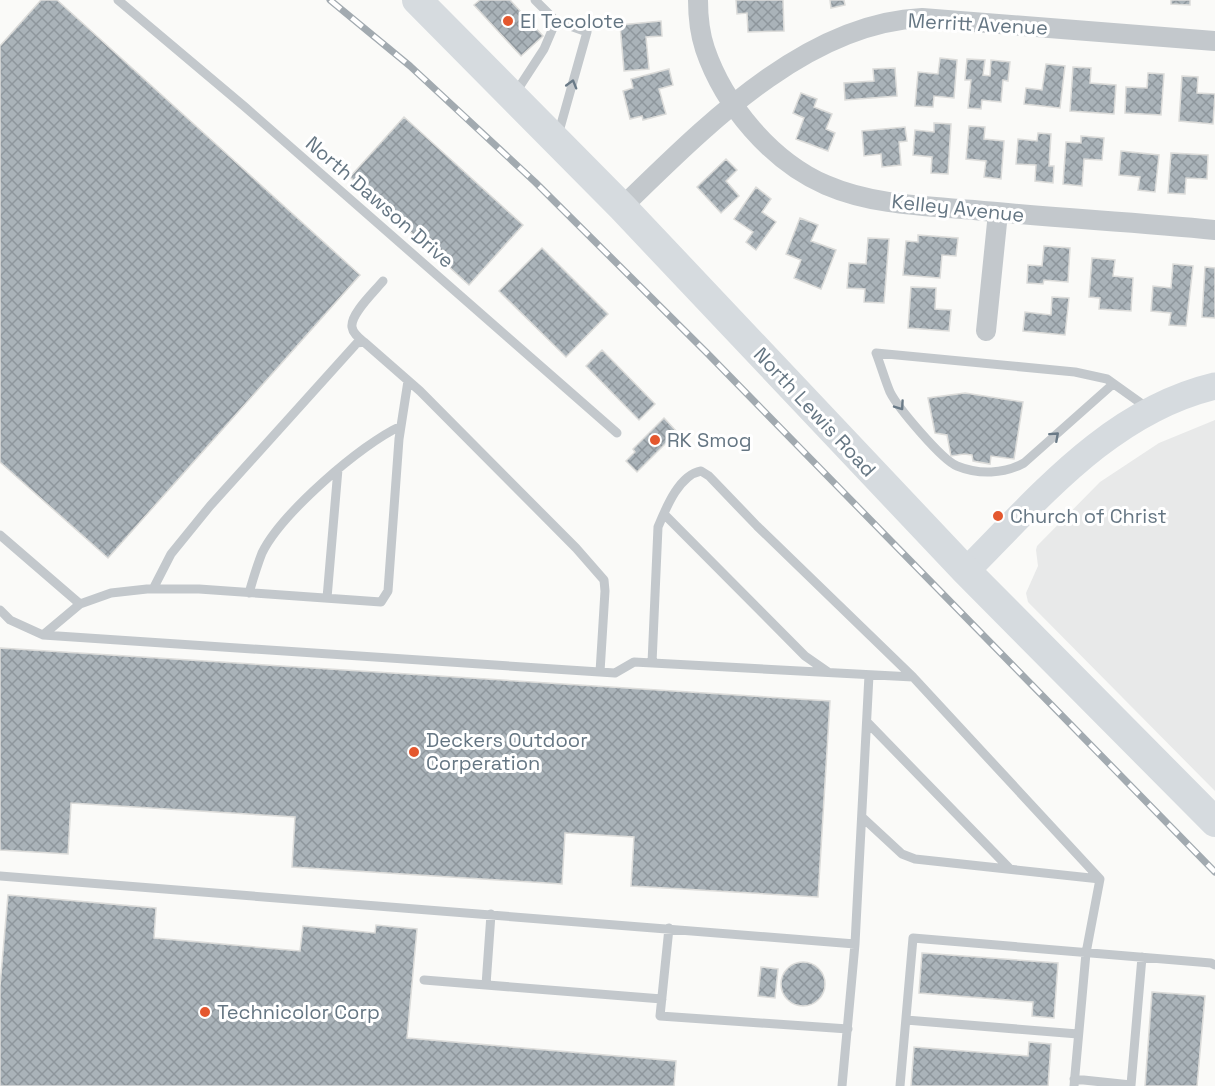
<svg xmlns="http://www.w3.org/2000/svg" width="1215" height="1086" font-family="'Space Grotesk',sans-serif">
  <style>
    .built { fill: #e8e9e9 }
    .building { fill: url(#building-cross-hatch); stroke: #dcdcda; stroke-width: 1.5 }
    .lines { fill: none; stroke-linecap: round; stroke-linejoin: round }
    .service { stroke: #c3c8cc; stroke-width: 9 }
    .minor { stroke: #c3c8cc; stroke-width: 20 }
    .secondary { stroke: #d6dbdf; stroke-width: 27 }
    .primary { stroke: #d6dbdf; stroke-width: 30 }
    .rail-casing { stroke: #a2aab0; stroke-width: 7 }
    .rail { stroke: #fff; stroke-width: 4.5; stroke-dasharray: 14; stroke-linecap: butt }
    .oneway { stroke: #6a7a87 }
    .poi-dot { fill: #e4572e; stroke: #fff; stroke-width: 2 }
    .labels { text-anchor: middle; stroke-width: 6; stroke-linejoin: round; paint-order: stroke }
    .poi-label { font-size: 20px; fill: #657683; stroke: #fff; text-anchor: start }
    .street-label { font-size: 20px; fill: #657683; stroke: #fff }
  </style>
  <defs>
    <pattern id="building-cross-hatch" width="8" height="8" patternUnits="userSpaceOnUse" patternTransform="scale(1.5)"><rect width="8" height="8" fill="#aab3b9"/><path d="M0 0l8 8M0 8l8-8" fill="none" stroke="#8e969c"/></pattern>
  </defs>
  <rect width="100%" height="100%" fill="#fafaf8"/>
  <path class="built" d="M 1215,420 L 1215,791 L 1028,602 L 1026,593 L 1038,566 L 1036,550 L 1037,546 L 1100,482 L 1159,443 Z"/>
  <path class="building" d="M 41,0 L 57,0 L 360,275 L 108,558 L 0,462 L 0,46 Z
    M 480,0 L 510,0 L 543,36 L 521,56 L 474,5 Z
    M 736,0 L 783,0 L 784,31 L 748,32 L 747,13 L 737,14 Z
    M 830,0 L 844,0 L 845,5 L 831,8 Z
    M 1171,0 L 1190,0 L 1190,5 L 1171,4 Z
    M 661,21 L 662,36 L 646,37 L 649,69 L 624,71 L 620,25 Z
    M 940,58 L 957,60 L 954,98 L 934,96 L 933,107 L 915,106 L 918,72 L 938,74 Z
    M 967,59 L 985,60 L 983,75 L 990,76 L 991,60 L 1010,62 L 1008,81 L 1003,80 L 1001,102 L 982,100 L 981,109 L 968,108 L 971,80 L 965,80 Z
    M 1046,64 L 1065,66 L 1060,108 L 1024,104 L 1026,88 L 1042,90 Z
    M 1073,67 L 1091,68 L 1090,83 L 1116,85 L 1114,114 L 1070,111 Z
    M 895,68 L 897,96 L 845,100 L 844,83 L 874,81 L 873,69 Z
    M 669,69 L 673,85 L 659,89 L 666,114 L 643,120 L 642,116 L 630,119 L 623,91 L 633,88 L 631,79 Z
    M 1148,73 L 1164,74 L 1161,115 L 1125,113 L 1126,87 L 1147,88 Z
    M 1182,76 L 1198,77 L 1197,93 L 1215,94 L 1213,124 L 1179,121 Z
    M 801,93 L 817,99 L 814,107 L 832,114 L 826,129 L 835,133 L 828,151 L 796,139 L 804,118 L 793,113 Z
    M 404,117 L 523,225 L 469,285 L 350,177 Z
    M 934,123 L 951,124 L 948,174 L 931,173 L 932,157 L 913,155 L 915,130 L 934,132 Z
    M 969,126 L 985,127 L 984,139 L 1004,141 L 1001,179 L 984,177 L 986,161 L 966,159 Z
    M 905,127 L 907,141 L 899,142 L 901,165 L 882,167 L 881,154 L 864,156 L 862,131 Z
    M 1038,133 L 1051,134 L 1049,166 L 1054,166 L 1053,183 L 1035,181 L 1036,165 L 1016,164 L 1018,139 L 1037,141 Z
    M 1081,136 L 1104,138 L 1102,160 L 1084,159 L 1082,186 L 1063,184 L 1066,142 L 1081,143 Z
    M 1121,151 L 1159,155 L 1155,192 L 1138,190 L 1140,177 L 1119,175 Z
    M 1171,153 L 1208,155 L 1207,179 L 1186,178 L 1185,194 L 1168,193 Z
    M 726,159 L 737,170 L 726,181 L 739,196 L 721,213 L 697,187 Z
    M 756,187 L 771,199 L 762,212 L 776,222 L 756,250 L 746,242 L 753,232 L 734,219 Z
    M 800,218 L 818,225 L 811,241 L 836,250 L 821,289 L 794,278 L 801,260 L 786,254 Z
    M 918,235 L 958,238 L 956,256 L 942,255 L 940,278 L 903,275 L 906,241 L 918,242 Z
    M 868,238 L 889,239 L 884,303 L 864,302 L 865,289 L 847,288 L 849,263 L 866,264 Z
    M 1044,246 L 1070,248 L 1068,282 L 1044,280 L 1043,284 L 1027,283 L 1028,265 L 1042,266 Z
    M 542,248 L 608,314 L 566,357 L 499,291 Z
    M 1092,258 L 1115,260 L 1113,276 L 1133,278 L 1131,311 L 1099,309 L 1100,298 L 1089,297 Z
    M 1173,264 L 1193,266 L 1186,326 L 1169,325 L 1171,313 L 1151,311 L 1153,286 L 1171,288 Z
    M 1205,267 L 1215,268 L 1215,318 L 1202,317 Z
    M 911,287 L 936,288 L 935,309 L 951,310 L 949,331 L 908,328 Z
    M 1052,297 L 1069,298 L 1065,335 L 1023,331 L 1025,312 L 1051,315 Z
    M 602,350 L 655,404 L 639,420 L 586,366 Z
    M 965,393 L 1023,402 L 1014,459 L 991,456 L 990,464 L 973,461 L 972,455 L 964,454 L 951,456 L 947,435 L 935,433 L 928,398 Z
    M 664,418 L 677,432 L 637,472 L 626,461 L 635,452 L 633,449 Z
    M 0,648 L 830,701 L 818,897 L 631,886 L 634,837 L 565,833 L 562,884 L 292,867 L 295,817 L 71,803 L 68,854 L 0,850 Z
    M 8,895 L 156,908 L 154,938 L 300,951 L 303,926 L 375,933 L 376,925 L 417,929 L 407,1038 L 676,1061 L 674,1086 L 0,1086 L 0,986 Z
    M 922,953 L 1058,963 L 1054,1018 L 1032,1016 L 1033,1002 L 919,993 Z
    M781 984a22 22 0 1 1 44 0a22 22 0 1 1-44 0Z
    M 761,967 L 778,969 L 775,998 L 758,996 Z
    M 1152,992 L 1205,996 L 1197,1086 L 1145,1086 Z
    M 1029,1042 L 1051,1044 L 1048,1086 L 911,1086 L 914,1047 L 1028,1056 Z"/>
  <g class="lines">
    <path class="service" d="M 118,0 L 245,107 L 617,433
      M 535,0 L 556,21 L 587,32 L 558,135
      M 516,92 L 544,49 L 556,21
      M 364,342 C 359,338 353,334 352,327 C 350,314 375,291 383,281
      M 1113,384 L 1024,463 C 1004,474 979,475 957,466 C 942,460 898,408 890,392 C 885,380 881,366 876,353 L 1075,372 L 1107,379 L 1149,409
      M 664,514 L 805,656 L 828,672
      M 0,535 L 80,604 L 111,593 L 147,589 L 199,589 L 381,602 L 388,591 L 399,439 L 408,381
      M 153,589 L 171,554 L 210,506 L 357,343 L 364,342 L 420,391 L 576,548 L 604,580 L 605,591 L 600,672
      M 249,593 C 253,579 257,566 262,553 C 281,514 361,444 401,426
      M 327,598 L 338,469
      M 0,610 L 10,620 L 43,635 L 615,673 L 634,662 L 913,677
      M 43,635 L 80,604
      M 652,663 L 658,527 C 666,508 679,475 701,471 L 709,476 L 757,526 L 913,677 L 1100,879
      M 867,722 L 1010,869
      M 862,817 L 902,854 L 915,859 L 1100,879
      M 0,876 L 855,944 L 842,1086
      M 669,928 L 660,1016 L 848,1029
      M 855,944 L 869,675
      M 424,980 L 662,999
      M 486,985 L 491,914
      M 906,1020 L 1078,1034
      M 1074,1079 L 1131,1085 L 1142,957
      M 900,1086 L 913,938 L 1211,963 L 1215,965
      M 1074,1086 L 1086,953 L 1100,879"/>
    <path class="minor" d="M 698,0 C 698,16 700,34 705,49 C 724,105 772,162 826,185 C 872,205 925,206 974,210 C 1054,218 1135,222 1215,230
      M 622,207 C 702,130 804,23 922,18 L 1215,41
      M 986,331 L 998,213"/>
    <path class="secondary" d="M 966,571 C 1039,498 1110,411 1215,386"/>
    <path class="primary" d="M 417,0 L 622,207 L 966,571 L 1215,822"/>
    <defs>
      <path id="rail" d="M 330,0 L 410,66 L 535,182 L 708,354 L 1215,872"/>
    </defs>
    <use href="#rail" class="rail-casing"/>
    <use href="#rail" class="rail"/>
  </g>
  <defs><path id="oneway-chevron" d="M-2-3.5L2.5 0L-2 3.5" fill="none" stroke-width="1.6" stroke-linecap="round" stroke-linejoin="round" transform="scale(1.5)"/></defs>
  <g class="oneway">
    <use href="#oneway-chevron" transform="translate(572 84) rotate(-74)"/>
    <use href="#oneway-chevron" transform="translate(900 406) rotate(55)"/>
    <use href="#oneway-chevron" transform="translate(1055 436) rotate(-42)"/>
  </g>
  <g class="poi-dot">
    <circle cx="508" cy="21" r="6"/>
    <circle cx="655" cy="440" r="6"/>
    <circle cx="998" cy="516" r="6"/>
    <circle cx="414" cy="752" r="6"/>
    <circle cx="205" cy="1012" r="6"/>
  </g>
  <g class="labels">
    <g class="poi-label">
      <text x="520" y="28">El Tecolote</text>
      <text x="667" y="447">RK Smog</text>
      <text x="1010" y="523">Church of Christ</text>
      <text x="426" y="747">Deckers Outdoor<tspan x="426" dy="23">Corperation</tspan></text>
      <text x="217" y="1019">Technicolor Corp</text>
    </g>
    <g class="street-label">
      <text transform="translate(978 24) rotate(3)" y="7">Merritt Avenue</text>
      <text transform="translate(380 202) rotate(41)" y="7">North Dawson Drive</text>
      <text transform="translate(958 208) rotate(6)" y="7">Kelley Avenue</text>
      <text transform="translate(815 412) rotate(47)" y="7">North Lewis Road</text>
    </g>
  </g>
</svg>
